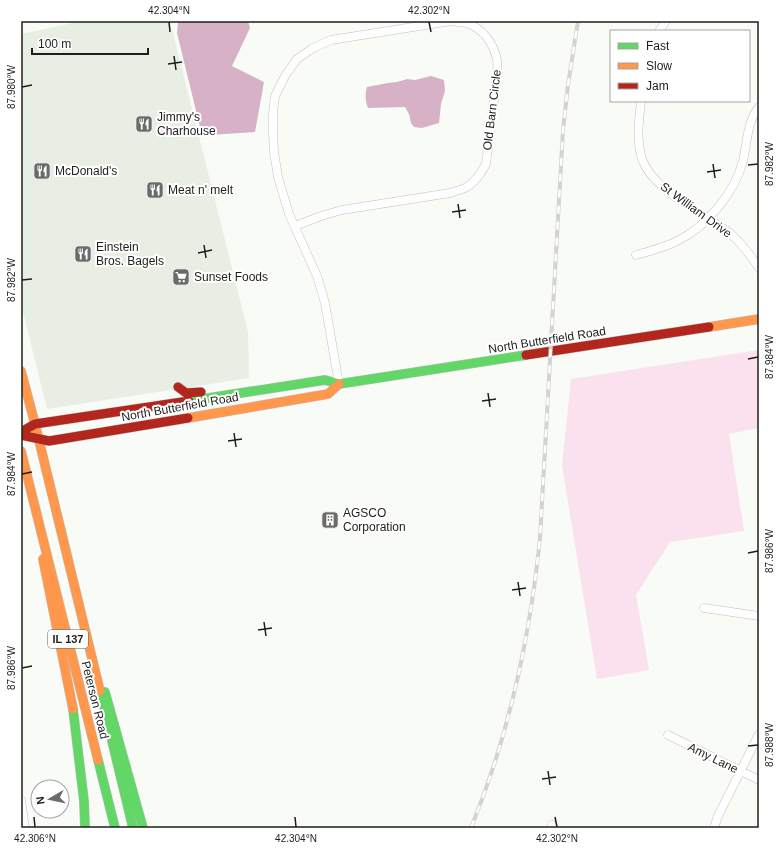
<svg xmlns="http://www.w3.org/2000/svg" width="780" height="849" font-family="Helvetica,sans-serif">
  <style>
    .built { fill: #e9eee5 }
    .green { fill: #fbe0ee }
    .water { fill: #d7b2c6 }
    .lines { fill: none; stroke-linecap: round; stroke-linejoin: round }
    .street-casing { stroke: #c1c3c0; stroke-width: 9 }
    .fast-casing { stroke: #c1c3c0; stroke-width: 10 }
    .slow-casing { stroke: #c1c3c0; stroke-width: 10 }
    .jam-casing { stroke: #c1c3c0; stroke-width: 10 }
    .street { stroke: #fefefe; stroke-width: 8 }
    .fast { stroke: #63d668; stroke-width: 9 }
    .slow { stroke: #ff974d; stroke-width: 9 }
    .jam { stroke: #b3261e; stroke-width: 9 }
    .rail-casing { stroke: #d3d3d2; stroke-width: 4 }
    .rail { stroke: #fff; stroke-width: 2.5; stroke-dasharray: 8; stroke-linecap: butt }
    .ticks { fill: none; stroke: #1d1f1c; stroke-width: 1.5 }
    .labels { text-anchor: middle; stroke-width: 4; stroke-linejoin: round; paint-order: stroke }
    .shield { fill: #fff; stroke: #616260; stroke-width: 1 }
    .shield-label { font-size: 11px; font-weight: bold; fill: #1d1f1c }
    .street-label { font-size: 12px; fill: #1d1f1c; stroke: #fff }
    .poi-label { font-size: 12px; fill: #1d1f1c; stroke: #fff; text-anchor: start }
    .neatline { fill: none; stroke: #1d1f1c; stroke-width: 1.5 }
    .ticks-label { font-size: 10px; text-anchor: middle; fill: #1d1f1c }
  </style>
  <rect width="100%" height="100%" fill="#f9fbf7"/>
  <path class="built" d="M 82,21 L 170,21 L 248,332 L 249,378 L 47,409 L 21,304 L 21,34 Z"/>
  <path class="green" d="M 759,350 L 759,428 L 729,434 L 744,531 L 670,542 L 636,595 L 649,670 L 597,679 L 562,465 L 571,379 Z"/>
  <path class="water" d="M 182,21 L 248,21 L 250,28 L 232,66 L 264,82 L 255,132 L 210,135 L 204,134 L 201,131 L 177,33 L 178,23 Z
    M 431,76 L 444,80 L 445,91 L 441,104 L 439,123 L 422,128 L 414,127 L 411,123 L 409,114 L 405,107 L 368,108 C 365,101 365,95 367,87 L 388,83 L 397,82 L 407,79 L 415,80 Z"/>
  <g class="lines">
    <defs>
      <path id="street" d="M 659,31 L 666,21
        M 641,101 C 639,121 636,139 642,159 C 652,188 695,209 719,226 C 724,229 728,231 732,235 C 742,244 751,256 759,268
        M 295,226 L 321,216 L 342,210 L 450,193 C 455,191 461,190 465,188 C 475,183 481,173 486,164 L 497,76 C 497,70 498,65 497,60 C 494,44 483,28 466,23 C 461,22 456,22 451,21 L 331,40 L 313,48 L 297,59 L 285,76 L 275,96 L 273,113 L 273,131 L 274,152 L 278,177 L 289,214 L 317,276 L 325,303 L 339,384
        M 636,255 C 651,251 666,247 679,240 C 707,226 735,192 743,161 C 747,144 747,121 759,107
        M 704,608 L 759,616
        M 668,735 L 759,780
        M 21,800 L 25,828
        M 552,828 L 552,825
        M 714,828 L 718,816 L 759,734"/>
      <path id="fast" d="M 189,401 L 325,380 L 339,384 L 526,355
        M 100,691 L 133,828
        M 105,692 L 143,828
        M 73,709 L 84,801 L 85,828
        M 98,760 L 115,828"/>
      <path id="slow" d="M 709,327 L 759,319
        M 21,371 L 35,424 L 100,691
        M 188,418 L 328,394 L 339,384
        M 21,451 L 98,760
        M 43,559 L 73,709"/>
      <path id="jam" d="M 526,355 L 709,327
        M 178,387 L 186,393 L 201,392
        M 21,432 L 35,424 L 189,401
        M 21,435 L 49,441 L 188,418"/>
    </defs>
    <use href="#street" class="street-casing"/>
    <use href="#fast" class="fast-casing"/>
    <use href="#slow" class="slow-casing"/>
    <use href="#jam" class="jam-casing"/>
    <use href="#street" class="street"/>
    <use href="#fast" class="fast"/>
    <use href="#slow" class="slow"/>
    <use href="#jam" class="jam"/>
    <defs>
      <path id="rail" d="M 471,828 C 509,735 530,637 540,538 L 563,130 L 568,85 L 578,21"/>
    </defs>
    <use href="#rail" class="rail-casing"/>
    <use href="#rail" class="rail"/>
  </g>
  <path class="ticks" d="M 169,22 L 170,32M 429,22 L 431,32M 174,56 L 176,70M 168,64 L 182,62M 22,87 L 32,85M 713,164 L 715,178M 748,165 L 758,164M 707,172 L 721,170M 458,204 L 460,218M 452,212 L 466,210M 204,245 L 206,258M 198,253 L 212,250M 22,280 L 32,279M 748,359 L 758,357M 488,393 L 490,407M 482,401 L 496,399M 234,433 L 236,447M 228,441 L 242,439M 22,474 L 32,472M 748,553 L 758,551M 518,582 L 520,596M 512,590 L 526,588M 264,622 L 266,636M 258,630 L 272,628M 22,668 L 32,666M 748,746 L 758,745M 548,771 L 550,785M 542,779 L 556,777M 34,817 L 35,827M 295,817 L 296,827M 555,817 L 557,827"/>
  <defs>
    <symbol id="restaurant-square" viewBox="-11 -11 22 22"><rect x="-9" y="-9" width="18" height="18" rx="4" fill="#6a6c69" stroke="#fff"/><path d="M-5-6h1v4h1v-4h1v4h1v-4h1v5L-1.5 .5V6h-2V.5L-5-1ZM5-6V6H3V1.5H1.5Q1.5-4 5-6Z" fill="#fff"/></symbol>
    <symbol id="supermarket-square" viewBox="-11 -11 22 22"><rect x="-9" y="-9" width="18" height="18" rx="4" fill="#6a6c69" stroke="#fff"/><path d="M-6-5.5h2.5l.6 2H6L4.5 2H-2.5L-4.4-4H-6ZM-1.5 3.2a1.3 1.3 0 1 0 .1 0ZM3 3.2a1.3 1.3 0 1 0 .1 0Z" fill="#fff"/></symbol>
    <symbol id="building-square" viewBox="-11 -11 22 22"><rect x="-9" y="-9" width="18" height="18" rx="4" fill="#6a6c69" stroke="#fff"/><path d="M-4-6H4V6H1V3H-1V6H-4ZM-2.5-4.3h1.7v1.8h-1.7ZM.8-4.3h1.7v1.8H.8ZM-2.5-1h1.7V.8h-1.7ZM.8-1h1.7V.8H.8Z" fill="#fff"/></symbol>
  </defs>
  <g fill-rule="evenodd">
    <use href="#restaurant-square" x="134" y="114" width="20" height="20"/>
    <use href="#restaurant-square" x="32" y="161" width="20" height="20"/>
    <use href="#restaurant-square" x="145" y="180" width="20" height="20"/>
    <use href="#restaurant-square" x="73" y="244" width="20" height="20"/>
    <use href="#supermarket-square" x="171" y="267" width="20" height="20"/>
    <use href="#building-square" x="320" y="510" width="20" height="20"/>
  </g>
  <g class="labels">
    <rect class="shield" x="48" y="630" width="40" height="18" rx="3"/>
    <g class="shield-label">
      <text x="68" y="643">IL 137</text>
    </g>
    <g class="street-label">
      <text transform="translate(492 110) rotate(-83)" y="4">Old Barn Circle</text>
      <text transform="translate(696 210) rotate(36)" y="4">St William Drive</text>
      <text transform="translate(547 340) rotate(-9)" y="4">North Butterfield Road</text>
      <text transform="translate(180 407) rotate(-10)" y="4">North Butterfield Road</text>
      <text transform="translate(95 700) rotate(76)" y="4">Peterson Road</text>
      <text transform="translate(713 758) rotate(26)" y="4">Amy Lane</text>
    </g>
    <g class="poi-label">
      <text x="157" y="121">Jimmy's<tspan x="157" dy="14">Charhouse</tspan></text>
      <text x="55" y="175">McDonald's</text>
      <text x="168" y="194">Meat n' melt</text>
      <text x="96" y="251">Einstein<tspan x="96" dy="14">Bros. Bagels</tspan></text>
      <text x="194" y="281">Sunset Foods</text>
      <text x="343" y="517">AGSCO<tspan x="343" dy="14">Corporation</tspan></text>
    </g>
  </g>
  <rect width="780" height="849" fill="none" stroke="#ffffff" stroke-width="44"/>
  <rect x="610" y="30" width="140" height="72" fill="#ffffff" stroke="#a5a5a4"/>
  <rect x="618" y="43" width="20" height="6" fill="#63d668" stroke="#a5a5a4"/>
  <text x="646" y="50" font-size="12" fill="#1d1f1c">Fast</text>
  <rect x="618" y="63" width="20" height="6" fill="#ff974d" stroke="#a5a5a4"/>
  <text x="646" y="70" font-size="12" fill="#1d1f1c">Slow</text>
  <rect x="618" y="83" width="20" height="6" fill="#b3261e" stroke="#a5a5a4"/>
  <text x="646" y="90" font-size="12" fill="#1d1f1c">Jam</text>
  <g transform="translate(50 799) rotate(261)"><circle r="19" fill="#ffffff" stroke="#a5a5a4"/>
  <path d="M0-3L7 15L0 10L-7 15Z" fill="#6a6c69"/>
  <text y="-6" font-size="11" font-weight="bold" text-anchor="middle" fill="#1d1f1c">N</text>
  </g>
  <path d="M32 48v6h116v-6" fill="none" stroke="#1d1f1c" stroke-width="2"/>
  <text x="38" y="48" font-size="12" fill="#1d1f1c" stroke="#ffffff" stroke-width="3" paint-order="stroke">100 m</text>
  <rect x="22" y="22" width="736" height="805" class="neatline"/>
  <g class="ticks-label">
    <text x="169" y="14">42.304°N</text>
    <text x="429" y="14">42.302°N</text>
    <text transform="translate(11 87) rotate(-90)" y="4">87.980°W</text>
    <text transform="translate(769 164) rotate(-90)" y="4">87.982°W</text>
    <text transform="translate(11 280) rotate(-90)" y="4">87.982°W</text>
    <text transform="translate(769 357) rotate(-90)" y="4">87.984°W</text>
    <text transform="translate(11 474) rotate(-90)" y="4">87.984°W</text>
    <text transform="translate(769 551) rotate(-90)" y="4">87.986°W</text>
    <text transform="translate(11 668) rotate(-90)" y="4">87.986°W</text>
    <text transform="translate(769 745) rotate(-90)" y="4">87.988°W</text>
    <text x="35" y="842">42.306°N</text>
    <text x="296" y="842">42.304°N</text>
    <text x="557" y="842">42.302°N</text>
  </g>
</svg>
